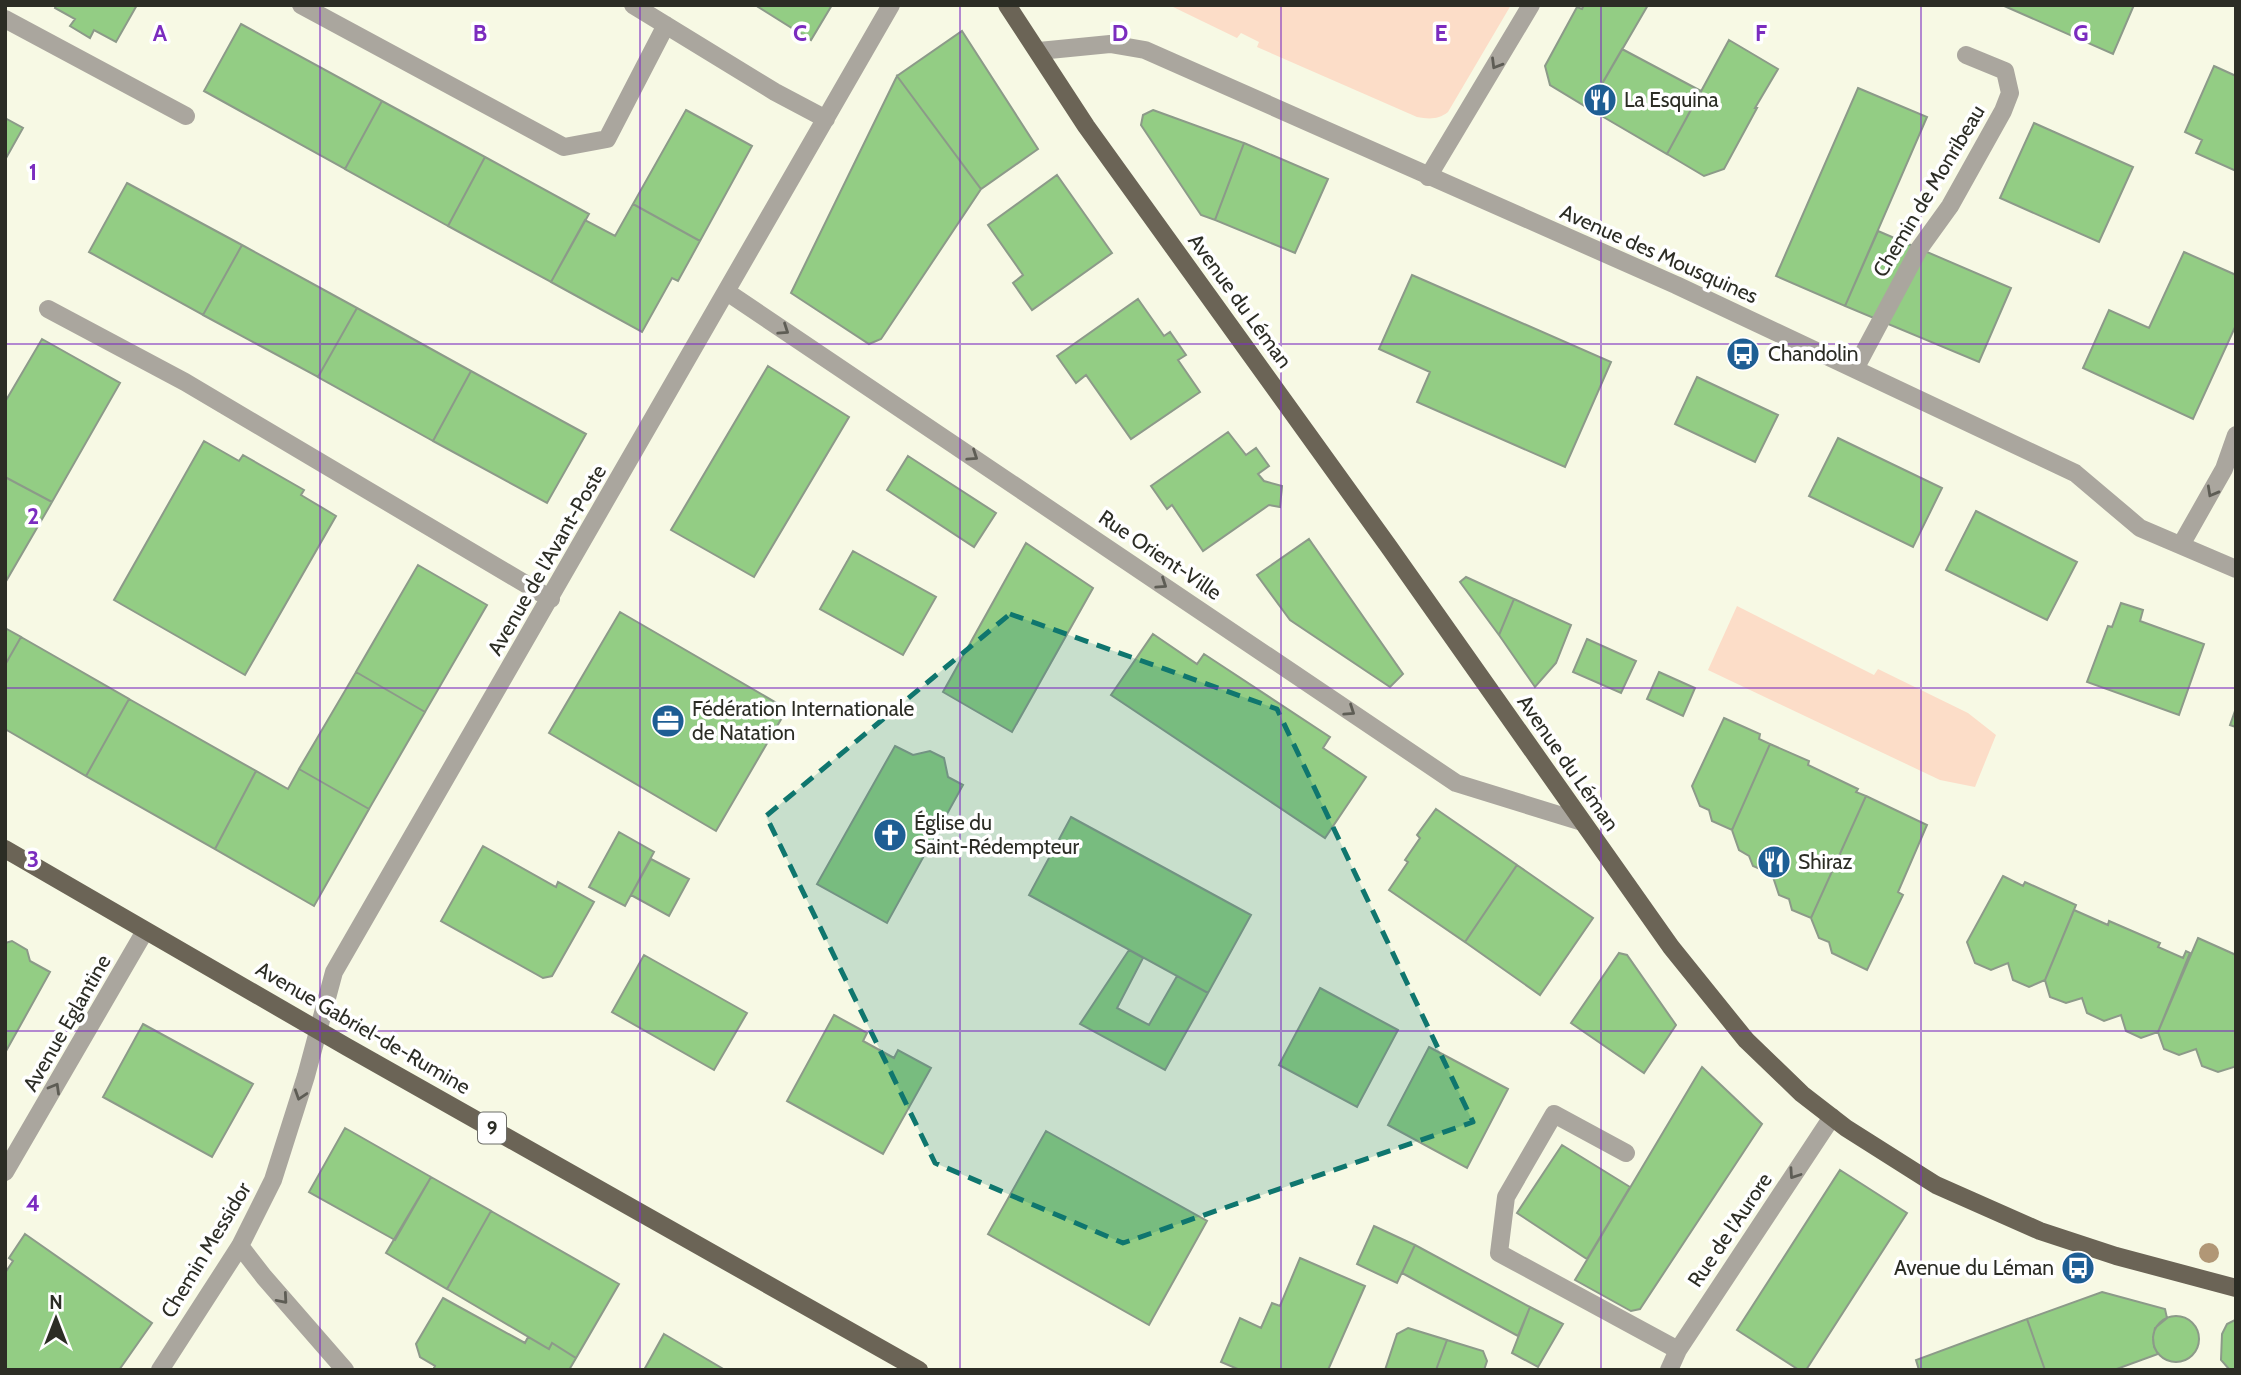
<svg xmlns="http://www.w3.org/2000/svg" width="2241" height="1375" font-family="Cabin,sans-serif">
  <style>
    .green { fill: #fcddc8 }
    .building { fill: #93cd84; stroke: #8c9a89; stroke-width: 2 }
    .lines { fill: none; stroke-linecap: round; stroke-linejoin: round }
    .minor { stroke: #aaa69e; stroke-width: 18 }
    .major { stroke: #6b6456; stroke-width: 18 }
    .tree { fill: #b19776 }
    .oneway { stroke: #5e5d55 }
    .marked { fill: #0f766e; fill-opacity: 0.2; stroke: #0f766e; stroke-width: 5; stroke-dasharray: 14 9; stroke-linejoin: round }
    .grid { fill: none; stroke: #7b2cbf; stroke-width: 2; stroke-opacity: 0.55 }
    .labels { text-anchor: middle; stroke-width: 7; stroke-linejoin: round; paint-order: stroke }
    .shield { fill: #fff; stroke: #6b6c66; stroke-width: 2 }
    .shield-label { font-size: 19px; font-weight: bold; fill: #2c2d25 }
    .poi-label { font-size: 21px; fill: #2c2d25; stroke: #fff; text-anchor: start }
    .street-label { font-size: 21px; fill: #2c2d25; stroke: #fff }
    .grid-label { font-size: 23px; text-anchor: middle; font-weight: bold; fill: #7b2cbf; stroke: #fff; stroke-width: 7; stroke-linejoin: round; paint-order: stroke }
  </style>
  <rect width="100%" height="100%" fill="#f7f9e4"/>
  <path class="green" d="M 1169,5 L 1511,5 L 1448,112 C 1438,120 1428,119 1417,117 L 1257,47 L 1259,42 L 1241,33 L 1237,38 Z
    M 1737,606 L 1874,675 L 1878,669 L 1968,713 L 1996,735 L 1975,787 L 1940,780 L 1708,670 Z"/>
  <path class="building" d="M 56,5 L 137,5 L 116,42 L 94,30 L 90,38 L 70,26 L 75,19 L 55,8 Z
    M 755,5 L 832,5 L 811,40 Z
    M 1584,5 L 1648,5 L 1588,108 L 1550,85 L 1545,66 L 1577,7 L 1582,9 Z
    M 2002,5 L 2134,5 L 2113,54 Z
    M 241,24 L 382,101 L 345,169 L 204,91 Z
    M 962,31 L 1038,149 L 981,189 L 897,76 Z
    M 1729,40 L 1778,69 L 1755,108 L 1757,108 L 1724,169 L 1704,176 L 1667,154 Z
    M 1622,49 L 1701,91 L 1667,154 L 1588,108 Z
    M 2214,66 L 2236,76 L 2236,171 L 2196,153 L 2202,140 L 2185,132 Z
    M 897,76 L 981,189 L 881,339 L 869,344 L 791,293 Z
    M 1858,88 L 1927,117 L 1845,306 L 1776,276 Z
    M 382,101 L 485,157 L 448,226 L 345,169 Z
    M 686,110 L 752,146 L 700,241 L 633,204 Z
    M 1153,110 L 1244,143 L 1215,220 L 1201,215 L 1141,125 L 1143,115 Z
    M 5,118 L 23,128 L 5,160 Z
    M 2034,123 L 2133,167 L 2099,242 L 2000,198 Z
    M 1244,143 L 1328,179 L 1295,253 L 1215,220 Z
    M 485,157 L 589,214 L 551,282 L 448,226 Z
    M 1057,175 L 1112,253 L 1032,310 L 1013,283 L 1023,275 L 988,225 Z
    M 127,183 L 242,245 L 203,315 L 89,252 Z
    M 633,204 L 700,241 L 678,281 L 672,278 L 642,332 L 551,282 L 585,220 L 615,236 Z
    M 1878,231 L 2011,288 L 1979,362 L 1845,306 Z
    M 242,245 L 357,308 L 318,377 L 203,315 Z
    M 2184,252 L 2236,275 L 2236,325 L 2193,419 L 2083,368 L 2109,310 L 2149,328 Z
    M 1412,275 L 1611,362 L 1565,467 L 1417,402 L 1430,372 L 1379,349 Z
    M 1138,299 L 1164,336 L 1170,332 L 1186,355 L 1178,360 L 1200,392 L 1131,439 L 1086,375 L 1076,383 L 1057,356 Z
    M 357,308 L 471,371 L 433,441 L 318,377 Z
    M 42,339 L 120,383 L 52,502 L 5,477 L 5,402 Z
    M 768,366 L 849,417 L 754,577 L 671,530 Z
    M 471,371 L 586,434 L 547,503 L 433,441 Z
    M 1697,377 L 1778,415 L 1755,462 L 1675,424 Z
    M 1228,432 L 1246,455 L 1256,448 L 1269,466 L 1258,474 L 1264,481 L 1282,486 L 1280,507 L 1269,505 L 1203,551 L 1172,505 L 1167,509 L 1151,486 Z
    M 1838,438 L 1942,488 L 1913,547 L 1809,496 Z
    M 204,441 L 239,461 L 243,455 L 304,490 L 301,495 L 336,516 L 245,675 L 114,600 Z
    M 908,456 L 996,513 L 974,547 L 887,490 Z
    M 5,477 L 52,502 L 5,583 Z
    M 1976,511 L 2077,562 L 2047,620 L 1946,570 Z
    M 1309,539 L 1403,674 L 1390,687 L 1290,620 L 1257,575 Z
    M 1026,543 L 1093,588 L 1012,732 L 943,692 Z
    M 853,551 L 936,597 L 903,655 L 820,609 Z
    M 418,565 L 487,605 L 425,712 L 356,672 Z
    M 1466,577 L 1514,599 L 1499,635 L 1460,582 Z
    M 1514,599 L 1571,625 L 1556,663 L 1535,687 L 1499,635 Z
    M 2121,603 L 2143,610 L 2140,621 L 2204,644 L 2179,715 L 2087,682 L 2108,626 L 2112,627 Z
    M 620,612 L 787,709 L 716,831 L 549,733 Z
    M 5,628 L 21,637 L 5,665 Z
    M 1153,634 L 1197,664 L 1204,654 L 1330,737 L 1323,748 L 1366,777 L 1325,838 L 1111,695 Z
    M 21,637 L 129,699 L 86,776 L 5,729 L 5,665 Z
    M 1587,639 L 1636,661 L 1621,693 L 1573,672 Z
    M 356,672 L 425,712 L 369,809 L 299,769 Z
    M 1659,672 L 1695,688 L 1683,716 L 1647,699 Z
    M 129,699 L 256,771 L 215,849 L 86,776 Z
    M 2236,708 L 2236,727 L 2230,725 Z
    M 1724,718 L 1760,734 L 1759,739 L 1770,744 L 1732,830 L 1712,821 L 1709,810 L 1700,806 L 1692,786 Z
    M 1770,744 L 1809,761 L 1808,765 L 1858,789 L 1856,792 L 1866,796 L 1811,918 L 1792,910 L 1789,899 L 1779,895 L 1772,874 L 1753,866 L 1749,856 L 1739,850 L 1732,830 Z
    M 895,746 L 913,755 L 930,751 L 944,758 L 948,777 L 963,785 L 887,923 L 817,884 Z
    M 299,769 L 369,809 L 314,906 L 215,849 L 256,771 L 288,789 Z
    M 1866,796 L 1927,825 L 1898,892 L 1903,895 L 1867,970 L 1832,953 L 1829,942 L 1819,938 L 1811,918 Z
    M 1436,809 L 1517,865 L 1465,942 L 1389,890 L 1408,862 L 1405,860 L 1420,838 L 1417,835 Z
    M 1071,817 L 1251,915 L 1208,993 L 1029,895 Z
    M 619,832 L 654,852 L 625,906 L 589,887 Z
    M 483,846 L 556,887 L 558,882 L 594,902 L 552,976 L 543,978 L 441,921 Z
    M 651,859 L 689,879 L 669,916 L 631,895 Z
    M 1517,865 L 1593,918 L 1540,995 L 1465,942 Z
    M 2003,876 L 2023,886 L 2025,882 L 2076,905 L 2045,980 L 2029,987 L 2013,980 L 2008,963 L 1991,970 L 1975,963 L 1967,942 Z
    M 2074,910 L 2108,925 L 2109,921 L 2160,943 L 2158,947 L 2183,958 L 2186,951 L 2190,953 L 2158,1032 L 2141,1038 L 2126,1031 L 2121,1015 L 2104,1021 L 2087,1013 L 2082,998 L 2066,1003 L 2050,997 L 2045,980 Z
    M 2198,938 L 2236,955 L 2236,1064 L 2234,1067 L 2218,1072 L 2202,1066 L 2196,1049 L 2179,1055 L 2164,1049 L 2158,1032 Z
    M 12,941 L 27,950 L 30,961 L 50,972 L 5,1053 L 5,943 Z
    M 1129,950 L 1143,958 L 1117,1008 L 1149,1025 L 1177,976 L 1208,993 L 1165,1070 L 1080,1024 Z
    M 1619,953 L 1627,955 L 1676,1025 L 1644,1073 L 1571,1023 Z
    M 644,955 L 747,1013 L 714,1070 L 612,1012 Z
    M 1320,988 L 1398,1030 L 1357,1107 L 1279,1065 Z
    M 834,1015 L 867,1033 L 863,1041 L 894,1058 L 898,1050 L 931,1068 L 883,1154 L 787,1101 Z
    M 143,1024 L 253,1084 L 212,1157 L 103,1097 Z
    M 1429,1047 L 1508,1089 L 1467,1168 L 1388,1125 Z
    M 1702,1067 L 1762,1124 L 1640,1309 L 1631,1311 L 1575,1280 Z
    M 345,1128 L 431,1177 L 395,1240 L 309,1192 Z
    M 1046,1131 L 1207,1221 L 1149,1325 L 988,1234 Z
    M 1562,1145 L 1630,1187 L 1587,1259 L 1517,1213 Z
    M 1840,1170 L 1907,1213 L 1806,1370 L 1799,1370 L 1737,1330 Z
    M 431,1177 L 491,1211 L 447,1289 L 386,1253 Z
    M 491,1211 L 619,1284 L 576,1358 L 552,1343 L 549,1349 L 447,1289 Z
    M 1374,1226 L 1415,1245 L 1397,1283 L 1357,1264 Z
    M 25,1234 L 152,1323 L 119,1370 L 5,1370 L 5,1273 L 13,1261 L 9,1258 Z
    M 1415,1245 L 1530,1307 L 1518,1336 L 1402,1273 Z
    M 1300,1258 L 1365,1286 L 1328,1370 L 1240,1370 L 1221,1362 L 1240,1318 L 1261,1328 L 1272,1303 L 1280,1306 Z
    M 2102,1292 L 2165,1309 L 2167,1318 L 2155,1328 L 2153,1337 L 2154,1347 L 2158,1354 L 2114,1370 L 2045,1370 L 2027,1319 Z
    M 443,1298 L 525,1343 L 528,1337 L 549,1349 L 552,1343 L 576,1358 L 569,1370 L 433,1370 L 435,1366 L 420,1357 L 416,1344 Z
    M 1530,1307 L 1563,1324 L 1538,1367 L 1512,1353 Z
    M2153 1339a23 23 0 1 1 46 0a23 23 0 1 1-46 0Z
    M 2027,1319 L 2045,1370 L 1919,1370 L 1916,1360 Z
    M 2235,1320 L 2236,1320 L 2236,1370 L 2229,1369 L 2221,1360 L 2222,1334 L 2227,1324 Z
    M 1408,1328 L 1447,1340 L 1436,1370 L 1385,1370 L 1397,1334 Z
    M 664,1334 L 725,1370 L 644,1370 Z
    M 1447,1340 L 1483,1351 L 1487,1361 L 1484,1370 L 1436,1370 Z"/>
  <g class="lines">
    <path class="minor" d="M 301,5 L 564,147 L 607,139 L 666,25
      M 633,5 L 775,92 L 826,119
      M 5,19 L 186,116
      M 1039,51 L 1110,44 L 1145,50 L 1676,285 L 2075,473 L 2140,528 L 2236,569
      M 1428,177 L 1531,5
      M 727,292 L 1456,783 L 1582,822
      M 48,309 L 185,382 L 551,599
      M 1855,369 L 1919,249 L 1950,206 L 2003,111 L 2010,93 L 2005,71 L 1966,55
      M 2181,545 L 2224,469 L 2236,435
      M 1626,1153 L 1554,1114 L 1506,1197 L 1499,1253 L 1678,1350
      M 5,1172 L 145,931
      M 240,1246 L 264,1277 L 345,1370
      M 160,1370 L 240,1246 L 273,1180 L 306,1076 L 334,972 L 891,5
      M 1669,1370 L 1678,1350 L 1832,1117"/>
    <path class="major" d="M 1007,5 L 1086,126 L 1389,547 L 1671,947 L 1746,1040 L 1802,1094 L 1846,1128 L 1936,1185 L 2040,1231 L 2116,1256 L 2236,1288
      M 5,849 L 347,1047 L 919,1370"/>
  </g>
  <circle class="tree" cx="2209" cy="1253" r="10"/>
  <defs><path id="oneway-chevron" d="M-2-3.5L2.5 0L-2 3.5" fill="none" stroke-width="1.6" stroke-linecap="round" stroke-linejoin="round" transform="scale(1.75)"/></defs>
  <g class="oneway">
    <use href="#oneway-chevron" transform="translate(1496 64) rotate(121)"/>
    <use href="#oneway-chevron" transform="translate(784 330) rotate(34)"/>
    <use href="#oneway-chevron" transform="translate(973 456) rotate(34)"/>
    <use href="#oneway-chevron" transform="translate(2212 492) rotate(119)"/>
    <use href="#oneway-chevron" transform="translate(1162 584) rotate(34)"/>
    <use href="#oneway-chevron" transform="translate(1350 711) rotate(34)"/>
    <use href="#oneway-chevron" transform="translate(55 1088) rotate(-60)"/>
    <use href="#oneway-chevron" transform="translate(300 1095) rotate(108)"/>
    <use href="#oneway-chevron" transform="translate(1794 1174) rotate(124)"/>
    <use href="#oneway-chevron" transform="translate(283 1299) rotate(49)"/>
  </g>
  <path class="marked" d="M 1010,614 L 1277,709 L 1473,1122 L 1123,1243 L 935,1163 L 766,816 Z"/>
  <path class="grid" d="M 320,5 L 320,1370M 640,5 L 640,1370M 960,5 L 960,1370M 1281,5 L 1281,1370M 1601,5 L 1601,1370M 1921,5 L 1921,1370M 5,344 L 2236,344M 5,688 L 2236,688M 5,1031 L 2236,1031"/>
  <defs>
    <symbol id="restaurant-disc" viewBox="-11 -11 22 22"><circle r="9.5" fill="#1e5e94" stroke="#fff"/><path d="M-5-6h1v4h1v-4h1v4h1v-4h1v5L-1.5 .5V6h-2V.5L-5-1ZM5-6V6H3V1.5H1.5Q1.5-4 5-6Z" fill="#fff"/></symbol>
    <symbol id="bus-disc" viewBox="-11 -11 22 22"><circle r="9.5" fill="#1e5e94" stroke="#fff"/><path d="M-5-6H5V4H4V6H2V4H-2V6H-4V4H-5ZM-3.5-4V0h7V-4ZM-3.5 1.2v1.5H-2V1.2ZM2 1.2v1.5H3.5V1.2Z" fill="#fff"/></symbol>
    <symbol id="office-disc" viewBox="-11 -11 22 22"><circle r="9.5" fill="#1e5e94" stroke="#fff"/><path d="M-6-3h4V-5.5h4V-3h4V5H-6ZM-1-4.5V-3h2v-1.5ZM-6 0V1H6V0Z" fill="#fff"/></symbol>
    <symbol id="church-disc" viewBox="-11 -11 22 22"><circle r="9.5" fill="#1e5e94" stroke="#fff"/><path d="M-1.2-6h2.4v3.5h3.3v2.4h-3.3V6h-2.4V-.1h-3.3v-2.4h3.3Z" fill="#fff"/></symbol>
  </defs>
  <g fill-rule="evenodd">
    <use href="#restaurant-disc" x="1581" y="81" width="38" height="38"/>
    <use href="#bus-disc" x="1724" y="335" width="38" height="38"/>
    <use href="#office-disc" x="649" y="702" width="38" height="38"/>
    <use href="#church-disc" x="871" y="816" width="38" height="38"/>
    <use href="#restaurant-disc" x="1755" y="843" width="38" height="38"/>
    <use href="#bus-disc" x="2059" y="1249" width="38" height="38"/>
  </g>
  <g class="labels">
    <rect class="shield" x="478" y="1112.5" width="28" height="31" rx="5"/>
    <g class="shield-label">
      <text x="492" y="1135">9</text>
    </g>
    <g class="poi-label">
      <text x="1624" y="107">La Esquina</text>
      <text x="1768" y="361">Chandolin</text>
      <text x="692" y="716">Fédération Internationale<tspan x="692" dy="24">de Natation</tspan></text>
      <text x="914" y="830">Église du<tspan x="914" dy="24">Saint-Rédempteur</tspan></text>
      <text x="1798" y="869">Shiraz</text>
      <text x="2054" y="1275" text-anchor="end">Avenue du Léman</text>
    </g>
    <g class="street-label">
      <text transform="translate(1929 191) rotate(-59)" y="7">Chemin de Monribeau</text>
      <text transform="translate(1659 254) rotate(24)" y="7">Avenue des Mousquines</text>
      <text transform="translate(1240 301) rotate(54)" y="7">Avenue du Léman</text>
      <text transform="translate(1160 555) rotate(34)" y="7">Rue Orient-Ville</text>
      <text transform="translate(547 560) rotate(-60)" y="7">Avenue de l'Avant-Poste</text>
      <text transform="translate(1568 763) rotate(55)" y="7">Avenue du Léman</text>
      <text transform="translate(67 1023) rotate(-60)" y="7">Avenue Eglantine</text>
      <text transform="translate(363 1028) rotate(30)" y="7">Avenue Gabriel-de-Rumine</text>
      <text transform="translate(1730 1230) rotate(-56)" y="7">Rue de l'Aurore</text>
      <text transform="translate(206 1250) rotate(-59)" y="7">Chemin Messidor</text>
    </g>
  </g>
  <g class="grid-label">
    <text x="160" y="41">A</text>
    <text x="480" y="41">B</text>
    <text x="800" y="41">C</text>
    <text x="1120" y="41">D</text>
    <text x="1441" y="41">E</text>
    <text x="1761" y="41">F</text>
    <text x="2081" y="41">G</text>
    <text x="33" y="180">1</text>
    <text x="33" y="524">2</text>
    <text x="33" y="867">3</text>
    <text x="33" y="1211">4</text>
  </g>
  <rect width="2241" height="1375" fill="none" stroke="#2c2d25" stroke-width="14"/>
  <g transform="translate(56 1319)" stroke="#ffffff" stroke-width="5" paint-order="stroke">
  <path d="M0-5L12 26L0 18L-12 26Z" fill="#2c2d25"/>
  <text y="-10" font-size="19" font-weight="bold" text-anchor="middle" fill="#2c2d25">N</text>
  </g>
</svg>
